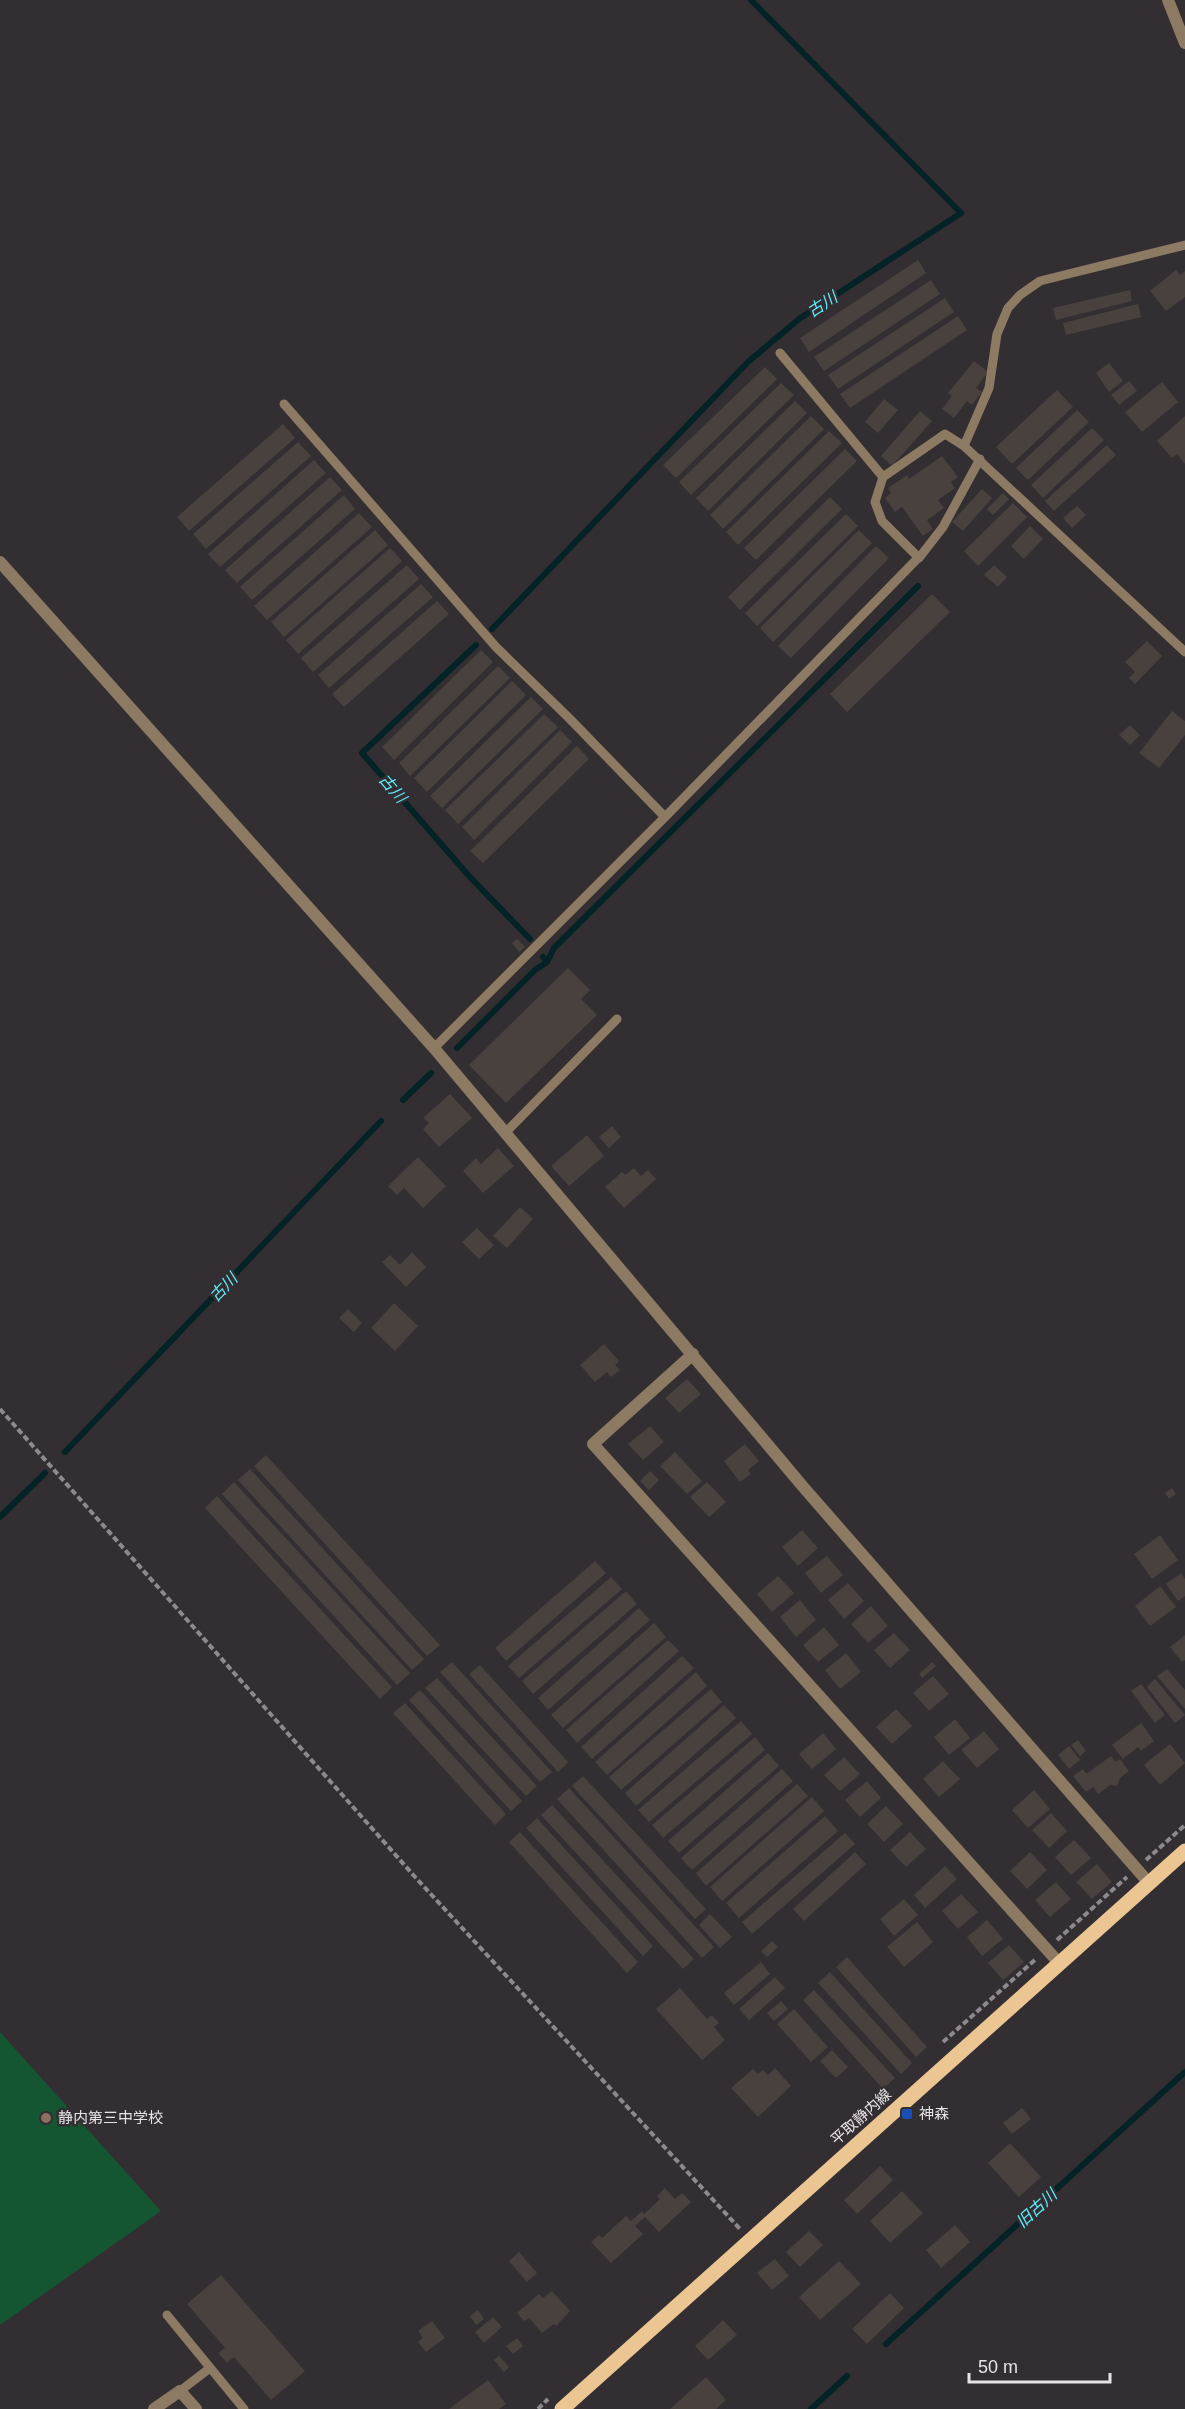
<svg xmlns="http://www.w3.org/2000/svg" width="1185" height="2409" font-family="Arial,'Noto Sans JP',sans-serif">
  <style>
    .pitch { fill: #145631 }
    .lines { fill: none; stroke-linecap: round; stroke-linejoin: round }
    .stream { stroke: #032326; stroke-width: 6 }
    .building { fill: #48413e }
    .path { stroke: #8d898d; stroke-width: 4; stroke-dasharray: 6 3; stroke-linecap: butt }
    .service { stroke: #8d7a62; stroke-width: 9 }
    .minor { stroke: #8d7a62; stroke-width: 12 }
    .tertiary { stroke: #8d7a62; stroke-width: 12 }
    .primary { stroke: #ebc592; stroke-width: 15 }
    .transit-dot { fill: #1a4fb4; stroke: #332e32; stroke-width: 2 }
    .education-dot { fill: #8d6e63; stroke: #332e32; stroke-width: 2 }
    .labels { text-anchor: middle; stroke-width: 5; stroke-linejoin: round; paint-order: stroke }
    .poi-label { font-size: 15px; fill: #e6e3e6; stroke: #332e32; text-anchor: start }
    .street-label { font-size: 15px; fill: #e6e3e6; stroke: #332e32 }
    .water-label { font-size: 16px; font-style: italic; fill: #5feffe; stroke: #332e32 }
  </style>
  <rect width="100%" height="100%" fill="#332e32"/>
  <path class="pitch" d="M 0,2032 L 161,2211 L 0,2325 Z"/>
  <g class="lines">
    <path class="stream" d="M 492,629 L 748,362 L 799,319 L 961,213 L 751,0
      M 476,645 L 362,753 L 469,876 L 530,939
      M 547,962 L 554,948 L 918,586
      M 457,1048 L 535,970 L 547,962 L 543,957
      M 403,1100 L 431,1073
      M 65,1452 L 381,1121
      M 0,1517 L 45,1473
      M 886,2344 L 1185,2072
      M 811,2409 L 847,2376"/>
  </g>
  <path class="building" d="M 918,260 L 926,273 L 809,352 L 800,338 Z
    M 1176,270 L 1180,275 L 1185,271 L 1185,297 L 1166,311 L 1150,291 Z
    M 931,280 L 940,294 L 824,371 L 814,357 Z
    M 1130,290 L 1132,301 L 1056,320 L 1053,308 Z
    M 945,298 L 954,312 L 838,389 L 828,375 Z
    M 1138,304 L 1141,317 L 1066,335 L 1063,323 Z
    M 958,316 L 967,330 L 850,408 L 840,394 Z
    M 974,361 L 988,372 L 976,388 L 982,392 L 972,405 L 967,401 L 954,418 L 942,409 L 952,396 L 948,393 Z
    M 1109,363 L 1123,381 L 1109,392 L 1096,373 Z
    M 765,367 L 777,379 L 676,478 L 663,465 Z
    M 1129,381 L 1137,391 L 1119,405 L 1111,395 Z
    M 1162,382 L 1178,402 L 1142,432 L 1125,412 Z
    M 781,383 L 794,395 L 691,495 L 679,482 Z
    M 1057,390 L 1073,407 L 1012,464 L 996,447 Z
    M 884,399 L 898,410 L 878,433 L 865,422 Z
    M 795,401 L 807,413 L 708,511 L 696,498 Z
    M 1077,410 L 1089,422 L 1028,480 L 1016,468 Z
    M 920,411 L 932,421 L 892,466 L 881,456 Z
    M 811,416 L 824,429 L 723,529 L 710,515 Z
    M 1185,416 L 1185,464 L 1177,454 L 1172,458 L 1157,441 Z
    M 283,424 L 295,438 L 189,531 L 177,517 Z
    M 1092,428 L 1104,440 L 1043,498 L 1031,485 Z
    M 829,431 L 842,443 L 738,545 L 726,532 Z
    M 298,442 L 311,456 L 206,549 L 193,534 Z
    M 1107,445 L 1116,455 L 1054,511 L 1045,501 Z
    M 845,449 L 857,461 L 756,560 L 744,548 Z
    M 942,456 L 958,477 L 951,482 L 955,488 L 938,500 L 944,508 L 927,520 L 933,529 L 923,536 L 902,507 L 895,512 L 885,498 L 891,493 L 888,488 L 907,475 L 909,479 Z
    M 314,460 L 326,473 L 220,567 L 208,554 Z
    M 330,477 L 342,490 L 237,583 L 225,570 Z
    M 982,489 L 992,498 L 963,531 L 952,522 Z
    M 1003,493 L 1009,499 L 993,515 L 987,509 Z
    M 344,495 L 355,509 L 252,600 L 240,587 Z
    M 830,497 L 842,509 L 740,610 L 728,597 Z
    M 1013,503 L 1027,517 L 978,566 L 964,551 Z
    M 1077,506 L 1086,515 L 1072,528 L 1063,518 Z
    M 359,513 L 372,527 L 267,620 L 254,606 Z
    M 846,514 L 858,526 L 757,626 L 745,613 Z
    M 1030,526 L 1043,539 L 1024,559 L 1011,546 Z
    M 375,530 L 388,545 L 284,637 L 271,622 Z
    M 859,530 L 872,543 L 773,642 L 760,628 Z
    M 876,546 L 889,558 L 791,658 L 778,646 Z
    M 390,548 L 402,561 L 298,654 L 286,640 Z
    M 407,565 L 419,579 L 313,672 L 301,658 Z
    M 994,565 L 1007,577 L 998,587 L 984,575 Z
    M 421,584 L 433,597 L 329,688 L 318,675 Z
    M 932,594 L 950,612 L 847,712 L 830,694 Z
    M 437,601 L 449,614 L 344,707 L 332,694 Z
    M 1147,641 L 1162,656 L 1135,684 L 1129,678 L 1135,672 L 1125,662 Z
    M 481,650 L 493,662 L 394,760 L 382,747 Z
    M 498,666 L 510,678 L 410,776 L 399,763 Z
    M 512,681 L 526,695 L 427,792 L 414,778 Z
    M 531,697 L 543,709 L 442,808 L 430,796 Z
    M 1172,711 L 1185,721 L 1185,735 L 1159,768 L 1139,753 Z
    M 544,714 L 558,727 L 458,824 L 445,810 Z
    M 1130,725 L 1140,735 L 1130,745 L 1119,735 Z
    M 560,730 L 572,742 L 474,840 L 462,827 Z
    M 577,746 L 589,759 L 483,863 L 470,851 Z
    M 517,939 L 525,947 L 519,952 L 512,943 Z
    M 568,968 L 590,990 L 581,999 L 597,1015 L 506,1103 L 469,1065 Z
    M 450,1094 L 472,1118 L 439,1147 L 423,1129 L 429,1123 L 423,1118 Z
    M 612,1126 L 621,1137 L 609,1148 L 599,1137 Z
    M 587,1135 L 604,1156 L 569,1186 L 551,1166 Z
    M 498,1148 L 514,1166 L 483,1193 L 463,1171 L 476,1158 L 481,1164 Z
    M 418,1157 L 446,1186 L 423,1208 L 404,1188 L 397,1195 L 388,1186 Z
    M 634,1168 L 641,1176 L 648,1170 L 656,1179 L 624,1208 L 605,1187 L 622,1172 L 625,1175 Z
    M 520,1207 L 533,1219 L 507,1248 L 493,1236 Z
    M 477,1228 L 494,1245 L 479,1259 L 462,1242 Z
    M 412,1252 L 426,1267 L 406,1287 L 382,1262 L 390,1255 L 400,1265 Z
    M 394,1303 L 418,1326 L 395,1351 L 371,1328 Z
    M 348,1309 L 362,1323 L 354,1332 L 339,1318 Z
    M 604,1344 L 619,1361 L 615,1365 L 620,1370 L 611,1377 L 607,1372 L 595,1382 L 580,1365 Z
    M 687,1379 L 701,1394 L 679,1413 L 665,1398 Z
    M 650,1426 L 664,1442 L 643,1460 L 628,1444 Z
    M 745,1444 L 759,1461 L 748,1470 L 751,1474 L 740,1482 L 724,1461 Z
    M 675,1452 L 702,1481 L 687,1494 L 660,1466 Z
    M 266,1455 L 440,1645 L 427,1656 L 254,1466 Z
    M 250,1469 L 424,1659 L 412,1670 L 238,1480 Z
    M 650,1471 L 659,1480 L 649,1490 L 640,1481 Z
    M 234,1482 L 410,1673 L 397,1685 L 222,1494 Z
    M 707,1482 L 726,1502 L 709,1517 L 690,1497 Z
    M 1172,1488 L 1176,1494 L 1169,1499 L 1165,1493 Z
    M 217,1496 L 392,1687 L 380,1699 L 205,1508 Z
    M 802,1530 L 818,1548 L 798,1566 L 782,1547 Z
    M 1160,1535 L 1178,1560 L 1152,1579 L 1134,1554 Z
    M 827,1556 L 843,1575 L 821,1593 L 805,1573 Z
    M 595,1561 L 606,1573 L 506,1661 L 495,1648 Z
    M 1181,1573 L 1185,1579 L 1185,1596 L 1178,1601 L 1166,1584 Z
    M 778,1576 L 794,1593 L 772,1612 L 757,1594 Z
    M 611,1577 L 622,1589 L 519,1678 L 508,1666 Z
    M 848,1583 L 864,1601 L 844,1619 L 828,1600 Z
    M 1160,1586 L 1176,1607 L 1150,1626 L 1135,1606 Z
    M 626,1591 L 637,1604 L 533,1694 L 522,1681 Z
    M 800,1600 L 816,1620 L 796,1637 L 780,1617 Z
    M 871,1606 L 888,1626 L 868,1643 L 851,1624 Z
    M 639,1608 L 650,1620 L 548,1710 L 538,1698 Z
    M 654,1623 L 666,1637 L 563,1728 L 551,1715 Z
    M 824,1627 L 839,1645 L 818,1662 L 803,1645 Z
    M 894,1633 L 910,1650 L 890,1668 L 874,1650 Z
    M 1185,1635 L 1185,1660 L 1182,1662 L 1170,1647 Z
    M 668,1640 L 679,1651 L 577,1743 L 566,1730 Z
    M 846,1653 L 861,1672 L 840,1689 L 825,1670 Z
    M 682,1656 L 694,1668 L 592,1759 L 581,1747 Z
    M 452,1662 L 552,1772 L 540,1782 L 440,1672 Z
    M 932,1662 L 936,1666 L 922,1678 L 919,1674 Z
    M 480,1665 L 568,1762 L 558,1772 L 469,1674 Z
    M 1167,1669 L 1185,1690 L 1185,1709 L 1157,1676 Z
    M 696,1672 L 707,1686 L 607,1775 L 595,1762 Z
    M 933,1676 L 949,1694 L 929,1711 L 913,1693 Z
    M 437,1678 L 537,1786 L 526,1796 L 425,1688 Z
    M 1155,1679 L 1185,1715 L 1175,1723 L 1147,1687 Z
    M 1141,1684 L 1165,1715 L 1155,1723 L 1131,1691 Z
    M 711,1689 L 722,1702 L 621,1790 L 609,1777 Z
    M 420,1690 L 522,1801 L 511,1811 L 409,1700 Z
    M 405,1703 L 506,1814 L 495,1825 L 393,1713 Z
    M 724,1705 L 736,1718 L 636,1806 L 625,1793 Z
    M 896,1709 L 912,1726 L 892,1744 L 876,1727 Z
    M 955,1719 L 970,1738 L 949,1755 L 934,1737 Z
    M 741,1721 L 752,1734 L 649,1822 L 638,1810 Z
    M 1141,1723 L 1154,1741 L 1141,1751 L 1138,1747 L 1123,1759 L 1112,1745 Z
    M 984,1731 L 999,1749 L 977,1768 L 961,1750 Z
    M 823,1733 L 836,1749 L 812,1769 L 799,1754 Z
    M 755,1737 L 765,1750 L 663,1838 L 652,1825 Z
    M 1078,1740 L 1086,1751 L 1080,1756 L 1071,1745 Z
    M 1170,1744 L 1185,1763 L 1160,1785 L 1144,1765 Z
    M 1069,1746 L 1080,1760 L 1069,1769 L 1058,1755 Z
    M 768,1753 L 779,1766 L 679,1853 L 668,1841 Z
    M 1111,1756 L 1116,1762 L 1120,1759 L 1129,1771 L 1120,1778 L 1117,1786 L 1110,1785 L 1098,1794 L 1093,1787 L 1086,1792 L 1073,1776 L 1083,1769 L 1086,1774 Z
    M 844,1757 L 860,1774 L 840,1791 L 824,1775 Z
    M 943,1761 L 960,1779 L 939,1797 L 923,1779 Z
    M 782,1769 L 793,1781 L 692,1870 L 681,1858 Z
    M 583,1776 L 706,1909 L 695,1919 L 572,1786 Z
    M 867,1781 L 881,1798 L 860,1817 L 845,1800 Z
    M 797,1784 L 808,1796 L 706,1886 L 696,1873 Z
    M 569,1788 L 714,1947 L 702,1958 L 557,1799 Z
    M 1034,1790 L 1050,1809 L 1028,1828 L 1012,1810 Z
    M 812,1797 L 824,1811 L 722,1901 L 710,1887 Z
    M 552,1805 L 694,1959 L 683,1969 L 541,1815 Z
    M 886,1806 L 903,1824 L 884,1842 L 867,1824 Z
    M 1051,1813 L 1067,1831 L 1049,1848 L 1032,1830 Z
    M 825,1816 L 838,1831 L 739,1918 L 726,1903 Z
    M 537,1818 L 653,1946 L 643,1956 L 526,1828 Z
    M 520,1832 L 638,1962 L 627,1973 L 509,1842 Z
    M 910,1832 L 926,1849 L 906,1867 L 890,1850 Z
    M 845,1833 L 855,1844 L 752,1934 L 742,1922 Z
    M 1074,1840 L 1091,1858 L 1071,1875 L 1055,1857 Z
    M 855,1852 L 866,1864 L 804,1921 L 793,1909 Z
    M 1030,1852 L 1047,1870 L 1027,1889 L 1010,1871 Z
    M 1097,1864 L 1112,1882 L 1092,1899 L 1076,1882 Z
    M 945,1866 L 957,1879 L 925,1908 L 914,1895 Z
    M 1056,1882 L 1071,1899 L 1050,1917 L 1035,1900 Z
    M 961,1894 L 978,1912 L 958,1929 L 942,1911 Z
    M 904,1899 L 918,1915 L 894,1936 L 880,1919 Z
    M 710,1914 L 732,1937 L 720,1948 L 699,1925 Z
    M 987,1920 L 1003,1939 L 982,1956 L 967,1937 Z
    M 917,1922 L 933,1942 L 904,1967 L 887,1947 Z
    M 772,1941 L 778,1947 L 767,1957 L 761,1951 Z
    M 1009,1945 L 1024,1962 L 1003,1980 L 988,1963 Z
    M 847,1957 L 927,2047 L 916,2057 L 836,1967 Z
    M 761,1962 L 770,1974 L 734,2005 L 724,1993 Z
    M 830,1972 L 912,2063 L 901,2074 L 818,1983 Z
    M 775,1977 L 785,1988 L 749,2020 L 739,2009 Z
    M 680,1988 L 707,2019 L 712,2015 L 719,2023 L 714,2027 L 725,2040 L 702,2060 L 656,2009 Z
    M 814,1990 L 895,2078 L 883,2089 L 803,2000 Z
    M 781,2001 L 788,2009 L 774,2021 L 767,2013 Z
    M 794,2009 L 828,2047 L 811,2062 L 777,2024 Z
    M 832,2050 L 848,2067 L 836,2078 L 820,2061 Z
    M 775,2068 L 791,2086 L 758,2117 L 731,2088 L 753,2069 L 758,2074 L 763,2070 L 768,2075 Z
    M 1022,2108 L 1031,2119 L 1012,2134 L 1003,2123 Z
    M 1010,2143 L 1041,2177 L 1019,2197 L 988,2163 Z
    M 880,2166 L 893,2180 L 857,2214 L 844,2200 Z
    M 665,2188 L 675,2199 L 682,2193 L 691,2202 L 659,2232 L 645,2217 L 635,2226 L 643,2234 L 611,2263 L 591,2242 L 599,2235 L 602,2238 L 626,2216 L 631,2221 L 642,2211 L 644,2214 L 660,2199 L 657,2196 Z
    M 902,2191 L 923,2213 L 890,2243 L 870,2221 Z
    M 955,2225 L 970,2242 L 941,2268 L 926,2250 Z
    M 809,2231 L 823,2245 L 800,2267 L 786,2252 Z
    M 519,2252 L 537,2273 L 527,2282 L 509,2261 Z
    M 775,2259 L 789,2276 L 772,2290 L 757,2273 Z
    M 839,2261 L 861,2284 L 820,2320 L 799,2297 Z
    M 221,2275 L 305,2371 L 271,2400 L 234,2357 L 227,2363 L 218,2353 L 225,2348 L 187,2304 Z
    M 552,2291 L 570,2311 L 556,2326 L 554,2324 L 542,2333 L 529,2318 L 524,2321 L 517,2313 L 539,2294 L 543,2298 Z
    M 890,2293 L 904,2308 L 867,2344 L 852,2329 Z
    M 478,2310 L 484,2319 L 476,2325 L 470,2316 Z
    M 493,2317 L 502,2327 L 484,2343 L 475,2332 Z
    M 723,2320 L 737,2335 L 708,2360 L 695,2346 Z
    M 432,2321 L 445,2338 L 426,2352 L 418,2342 L 423,2338 L 418,2331 Z
    M 517,2338 L 523,2346 L 513,2354 L 506,2346 Z
    M 499,2356 L 509,2367 L 504,2372 L 494,2360 Z
    M 706,2377 L 726,2400 L 716,2409 L 670,2409 Z
    M 488,2380 L 506,2404 L 499,2409 L 449,2409 Z"/>
  <g class="lines">
    <path class="path" d="M 0,1409 L 416,1878 L 740,2229
      M 1146,1860 L 1185,1825
      M 1057,1940 L 1127,1877
      M 943,2042 L 1036,1959
      M 538,2409 L 548,2399"/>
    <path class="service" d="M 1185,245 L 1040,281 L 1020,295 L 1008,308 L 997,334 L 989,388 L 964,446 L 1185,652
      M 780,353 L 883,477 L 875,502 L 882,521 L 919,558 L 943,527 L 980,459
      M 284,404 L 496,647 L 569,718 L 665,817
      M 883,477 L 945,434 L 964,446
      M 434,1048 L 665,817 L 919,557
      M 506,1132 L 617,1019
      M 167,2315 L 244,2409
      M 180,2391 L 210,2368"/>
    <path class="minor" d="M 0,562 L 434,1048 L 805,1489 L 1149,1883
      M 693,1354 L 593,1444 L 1060,1964
      M 154,2409 L 180,2391 L 196,2409"/>
    <path class="tertiary" d="M 1168,0 L 1185,43"/>
    <path class="primary" d="M 562,2409 L 1185,1851"/>
  </g>
  <rect class="transit-dot" x="901" y="2108" width="12" height="12" rx="3"/>
  <circle class="education-dot" cx="46" cy="2118" r="6"/>
  <g class="labels">
    <g class="poi-label">
      <text x="919" y="2119">神森</text>
      <text x="58" y="2123">静内第三中学校</text>
    </g>
    <g class="street-label">
      <text transform="translate(861 2117) rotate(-42)" y="5">平取静内線</text>
    </g>
    <g class="water-label">
      <text transform="translate(822 304) rotate(-33)" y="6">古川</text>
      <text transform="translate(393 788) rotate(49)" y="6">古川</text>
      <text transform="translate(223 1287) rotate(-46)" y="6">古川</text>
      <text transform="translate(1036 2208) rotate(-42)" y="6">旧古川</text>
    </g>
  </g>
  <path d="M969 2373v9h141v-9" fill="none" stroke="#e6e3e6" stroke-width="3"/>
  <text x="978" y="2373" font-size="18" fill="#e6e3e6" stroke="#332e32" stroke-width="4.5" paint-order="stroke">50 m</text>
</svg>
